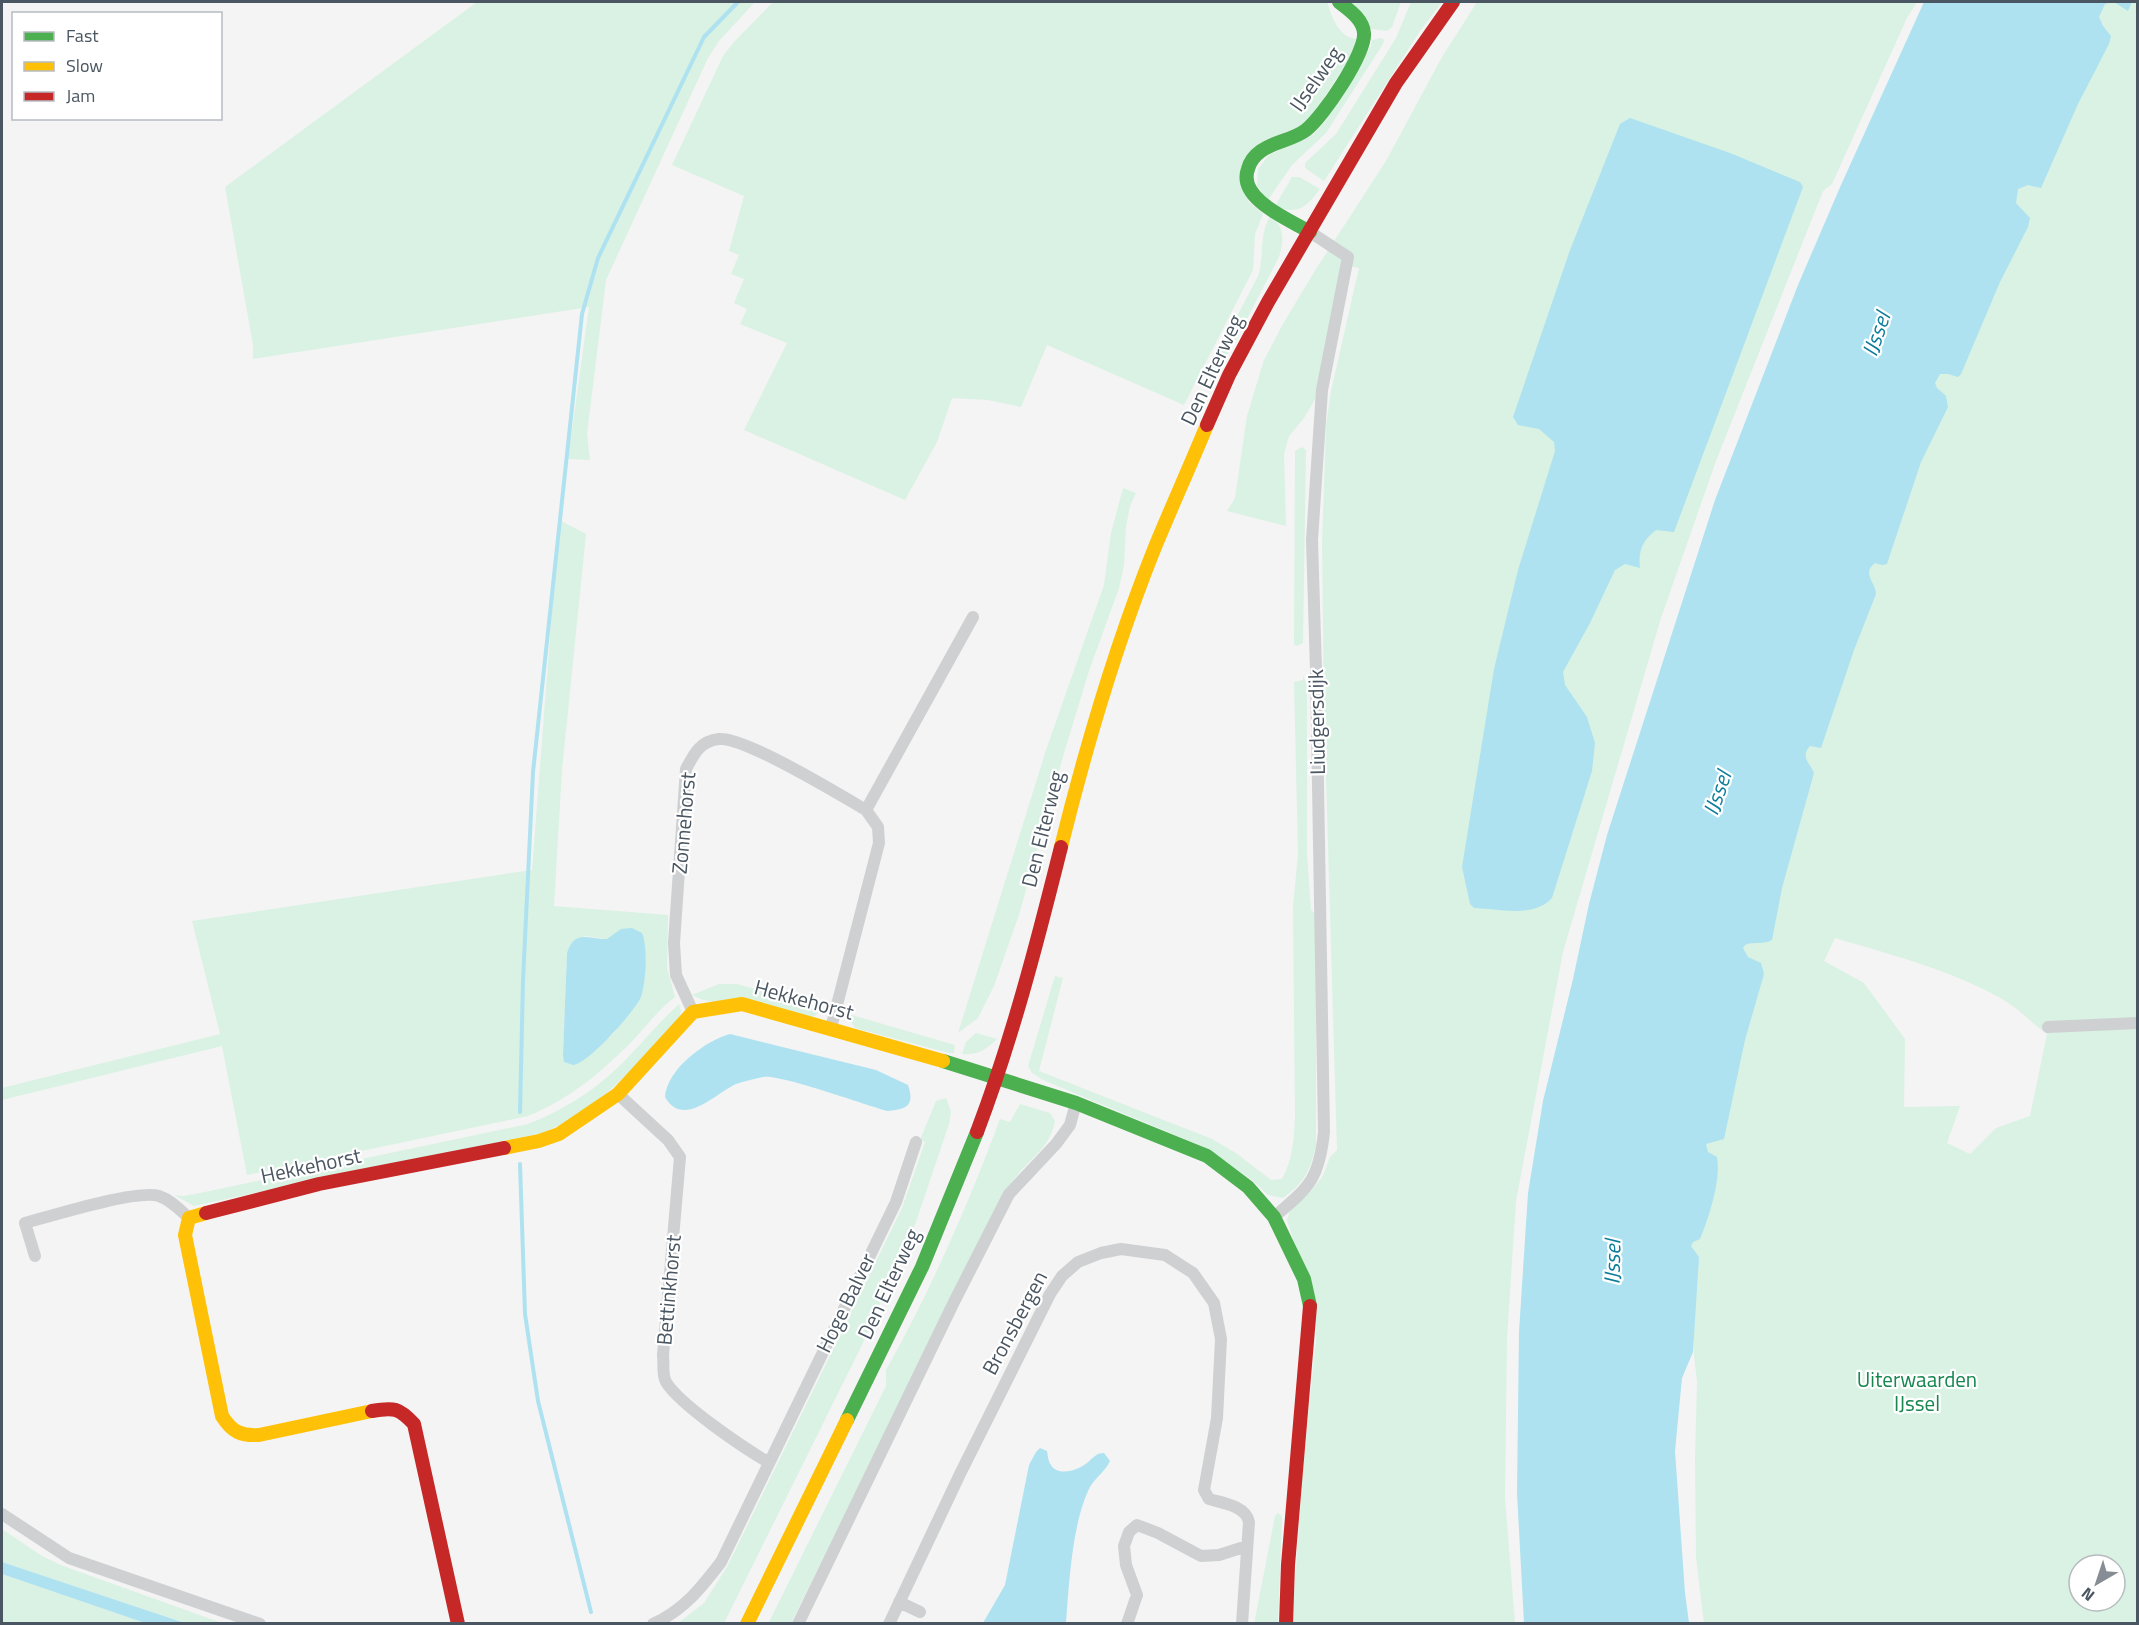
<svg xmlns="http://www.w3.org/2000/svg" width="2139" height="1625" font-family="'Titillium Web',sans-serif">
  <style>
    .green { fill: #d9f2e3; fill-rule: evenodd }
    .water { fill: #aee2f0 }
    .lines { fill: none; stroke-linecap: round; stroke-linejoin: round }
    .stream { stroke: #aee2f0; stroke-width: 4 }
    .street { stroke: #ced0d2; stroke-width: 12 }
    .fast { stroke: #4caf50; stroke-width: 14 }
    .slow { stroke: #ffc107; stroke-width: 14 }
    .jam { stroke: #c62828; stroke-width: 14 }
    .labels { text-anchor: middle; stroke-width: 4.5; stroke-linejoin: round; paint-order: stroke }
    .street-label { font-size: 21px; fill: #4a5661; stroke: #fff }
    .park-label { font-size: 21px; fill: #17864f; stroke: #fff }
    .water-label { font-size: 22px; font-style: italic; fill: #0c7c9b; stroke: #fff }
  </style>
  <rect width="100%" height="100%" fill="#f4f4f4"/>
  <path class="green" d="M 477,2 L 755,2 L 719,41 L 708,58 L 606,280 L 587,434 L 590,460 L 568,459 L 589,307 L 253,359 L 253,345 L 225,187 Z
    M 773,2 L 1327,2 C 1332,17 1339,39 1358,39 L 1355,50 L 1311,118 L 1302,125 L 1258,144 L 1248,201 L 1263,214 L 1255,234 L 1253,270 L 1184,405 L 1047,345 L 1021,407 L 988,400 L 952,398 L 937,442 L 905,500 L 744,430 L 787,343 L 740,324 L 747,309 L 734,303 L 744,279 L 731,274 L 739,255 L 729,251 L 744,196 L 672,165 L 723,56 L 733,43 Z
    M 1347,2 L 1401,2 L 1392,27 L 1387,31 L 1371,29 Z
    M 1411,2 L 1442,2 L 1420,31 L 1324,181 L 1305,168 L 1305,163 L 1336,134 L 1396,38 Z
    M 1477,2 L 1917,2 L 1907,18 L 1832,184 L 1823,191 L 1716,461 L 1661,618 L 1563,952 L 1516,1201 L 1507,1338 L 1505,1498 L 1515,1623 L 1292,1623 L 1303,1468 L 1316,1340 L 1316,1310 L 1287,1220 L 1291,1208 L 1310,1192 L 1323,1176 L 1330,1157 L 1337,1150 L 1324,709 L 1322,543 L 1326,426 L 1331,391 L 1359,268 L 1343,265 L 1316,398 L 1304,418 L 1289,436 L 1284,454 L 1286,526 L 1227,511 L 1235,498 L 1247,416 L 1264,360 L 1283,324 L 1316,269 L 1386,161 L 1442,57 Z
    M 2105,2 L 2137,2 L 2137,1623 L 1704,1624 L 1696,1557 L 1695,1460 L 1697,1382 L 1694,1355 L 1690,1245 L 1703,1149 L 1741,948 L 1803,749 L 1933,381 L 2015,193 ZM 1835,938 C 1892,955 1955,971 2007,1002 C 2021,1011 2033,1024 2047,1034 L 2030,1116 L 1996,1128 L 1970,1154 L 1947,1143 L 1960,1106 L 1904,1107 L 1905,1039 L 1864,983 L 1824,961 ZM 2079,1565 L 2115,1565 L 2115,1601 L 2079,1601 Z
    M 1381,38 L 1384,40 L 1383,44 L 1326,133 L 1292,165 L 1268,200 L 1257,186 L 1258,169 L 1269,155 L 1314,134 L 1326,120 L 1371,46 L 1372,40 Z
    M 1292,177 L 1299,177 L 1320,189 C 1306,208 1298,215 1275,206 Z
    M 1270,216 C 1285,226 1284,241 1279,257 L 1237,338 L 1211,380 L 1205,378 L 1258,276 C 1265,254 1258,239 1270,216 Z
    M 1302,447 L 1306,450 L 1303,643 L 1297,646 L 1294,644 L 1295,451 Z
    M 1123,488 L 1136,493 L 1130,506 L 1126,526 L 1124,565 L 1119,588 L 1089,671 L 1064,753 L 1019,915 L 994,986 L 978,1018 L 958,1033 L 1046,750 L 1104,585 L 1111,533 Z
    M 559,520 L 586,534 L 562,770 L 554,906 L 668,915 L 667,968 L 675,997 C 660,1008 649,1023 636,1037 C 604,1070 572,1098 528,1116 L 247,1175 L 222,1046 L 2,1100 L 2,1088 L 220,1034 L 192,921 L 532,870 ZM 585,936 L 607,939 L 641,997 L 613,1034 L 580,1062 L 563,1055 L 567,953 Z
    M 1303,675 L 1307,686 L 1307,854 L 1311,910 L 1316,914 L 1316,1145 C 1310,1171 1305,1182 1283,1198 L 1268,1195 L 1251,1179 L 1202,1146 L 1043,1080 L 1032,1073 L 1028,1066 L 1055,976 L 1063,978 L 1039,1071 L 1212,1139 L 1236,1153 L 1271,1180 L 1282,1179 C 1293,1159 1294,1139 1295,1117 L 1293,907 L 1298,854 L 1294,682 L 1303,680 Z
    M 719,984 L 737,984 L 824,1008 L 813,1017 L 703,1000 L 692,995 Z
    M 679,1004 L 681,1011 L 679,1020 C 639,1062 597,1112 542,1133 L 245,1195 L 194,1206 L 174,1195 L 184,1196 L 200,1193 L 528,1124 C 561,1111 589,1094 614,1071 C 637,1050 656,1025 679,1004 Z
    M 845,1013 L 955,1045 L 954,1053 L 949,1053 L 855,1028 Z
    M 976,1033 L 997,1039 C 986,1050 978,1055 962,1054 L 966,1042 Z
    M 946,1098 L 951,1112 L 949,1124 L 916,1222 L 862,1345 L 724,1623 L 677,1624 L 704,1603 L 728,1565 L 902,1208 L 925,1142 L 920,1140 L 936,1101 Z
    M 1020,1104 L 1050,1113 L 1055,1121 C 1049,1148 1035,1154 1019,1173 C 1014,1179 1009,1187 1004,1193 L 791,1623 L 768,1624 L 886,1386 L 886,1370 C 931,1290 968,1205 1000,1119 L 1010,1122 Z
    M 1278,1513 L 1281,1515 L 1282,1519 L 1278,1623 L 1254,1624 L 1275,1516 Z
    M 2,1529 L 42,1556 L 63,1566 L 222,1623 L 186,1623 L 2,1562 Z
    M 2,1574 L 145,1623 L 2,1623 Z"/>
  <path class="water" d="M 1924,2 L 2132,2 L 2128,11 L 2114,2 L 2105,4 L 2099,17 L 2103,26 L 2111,36 L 2109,44 L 2078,104 L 2041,188 L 2028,185 L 2018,189 L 2016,203 L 2030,218 L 2028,227 L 2000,282 L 1961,374 L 1958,377 L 1948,374 L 1940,374 L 1935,383 L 1937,388 L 1946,396 L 1948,407 L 1921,462 L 1887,564 L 1882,565 L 1875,563 C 1861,573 1876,583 1876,594 L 1854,650 L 1821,748 L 1810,746 C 1800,757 1810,763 1814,773 L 1782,888 L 1772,940 C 1764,945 1754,941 1745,945 L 1743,948 L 1748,957 L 1761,963 L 1764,974 L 1745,1040 L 1724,1139 L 1706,1144 L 1708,1152 L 1717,1157 C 1721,1181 1709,1217 1700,1239 L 1693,1242 L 1691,1246 L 1699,1257 L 1693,1352 L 1682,1378 L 1675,1451 L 1685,1593 L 1689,1623 L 1524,1623 L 1517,1493 L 1519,1332 L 1528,1193 L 1543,1101 L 1573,979 L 1589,904 L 1607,835 L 1715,500 L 1798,285 L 1841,185 Z
    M 1630,118 L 1730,153 L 1800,182 L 1803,187 L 1674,532 L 1656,530 C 1643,540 1638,550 1640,568 L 1625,564 L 1615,570 L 1590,623 L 1563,672 L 1565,685 L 1587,717 L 1595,743 L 1592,771 L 1552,898 C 1534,918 1499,909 1474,908 L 1470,904 L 1462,867 L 1494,669 L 1518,570 L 1555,451 L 1554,442 L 1539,429 L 1518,425 L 1513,417 L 1570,250 L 1620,124 Z
    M 632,928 L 642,933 C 648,947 646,982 641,997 C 635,1011 588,1064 573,1065 C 572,1065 566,1062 564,1062 L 563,1055 L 567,953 C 575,929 587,939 607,939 L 621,929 Z
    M 730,1034 L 876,1070 L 908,1085 C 915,1106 907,1109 887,1111 C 865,1105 780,1074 763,1077 C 754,1079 744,1081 736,1084 C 716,1093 683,1129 665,1097 C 667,1069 705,1041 730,1034 Z
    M 1040,1448 L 1047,1451 C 1048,1456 1048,1461 1051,1465 C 1058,1477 1079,1470 1087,1463 C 1093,1458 1096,1453 1104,1453 L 1110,1461 C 1105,1472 1093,1479 1088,1491 C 1072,1526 1069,1584 1066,1623 L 983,1623 L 1005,1585 L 1029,1465 L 1036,1452 Z
    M 2,1562 L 185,1623 L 145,1623 L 2,1574 Z"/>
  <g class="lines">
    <path class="stream" d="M 520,1112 L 523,980 L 533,772 L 582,314 L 598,258 L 704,37 L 738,2
      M 520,1164 L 525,1314 L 538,1401 L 591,1612"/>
    <path class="street" d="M 866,810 L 973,617
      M 693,1012 L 676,975 L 674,943 L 686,769 C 694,754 700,741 719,739 C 744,736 840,795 866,810 L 878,827 L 879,843 L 831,1028
      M 2048,1027 L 2138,1023
      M 618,1094 L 668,1140 L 680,1157 L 663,1355 C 664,1363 662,1375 666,1382 C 680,1405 744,1448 768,1462
      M 1274,1217 C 1309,1187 1319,1180 1324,1132 L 1316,670 L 1312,540 L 1322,390 L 1348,257 L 1310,232
      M 35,1256 L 25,1223 C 51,1216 137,1189 159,1196 C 171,1200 180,1210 189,1218
      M 2,1514 L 69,1558 L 260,1624
      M 899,1602 L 920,1612
      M 653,1624 C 684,1610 701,1588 721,1562 L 896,1202 L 916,1142
      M 798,1624 L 954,1302 L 1009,1194 L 1056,1144 L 1070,1125 L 1076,1103
      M 889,1624 L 960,1474 L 1050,1294 L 1062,1276 L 1078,1262 L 1101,1253 L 1121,1249 L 1165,1255 L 1193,1273 L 1214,1303 L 1221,1339 L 1217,1418 L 1204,1490 L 1209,1499 C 1223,1503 1246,1506 1249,1522 L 1242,1624
      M 1127,1624 L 1137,1595 L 1126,1565 L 1124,1546 L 1129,1532 L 1137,1525 L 1158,1533 L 1201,1556 L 1219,1555 L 1247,1546"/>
    <path class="fast" d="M 1310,232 C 1290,220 1237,199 1248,169 C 1250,161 1254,156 1261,151 C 1275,141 1293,140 1306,130 C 1323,117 1366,53 1364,33 C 1363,19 1349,10 1339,2
      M 943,1061 L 1076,1103 L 1207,1156 L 1248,1187 L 1274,1217 L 1304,1279 L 1310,1306
      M 847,1420 L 922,1267 L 977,1132"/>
    <path class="slow" d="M 1061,847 C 1086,746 1116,644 1155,547 C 1172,506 1190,466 1207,425
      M 504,1148 L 539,1141 L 559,1134 L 618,1094 L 693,1012 L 742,1004 L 943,1061
      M 206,1213 L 189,1218 L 185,1235 L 222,1416 C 232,1432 241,1436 259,1435 L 372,1411
      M 747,1624 L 847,1420"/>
    <path class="jam" d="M 1207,425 L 1229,375 L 1268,302 L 1396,83 L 1453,2
      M 977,1132 C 1012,1040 1037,943 1061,847
      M 206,1213 L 319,1184 L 504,1148
      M 372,1411 C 394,1407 399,1408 414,1424 L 458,1624
      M 1286,1624 L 1288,1565 L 1310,1306"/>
  </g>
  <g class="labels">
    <g class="street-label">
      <text transform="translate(1316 79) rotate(-55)" y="7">IJselweg</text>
      <text transform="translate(1212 370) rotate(-65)" y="7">Den Elterweg</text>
      <text transform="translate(1317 722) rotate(-91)" y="7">Liudgersdijk</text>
      <text transform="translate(684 823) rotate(-85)" y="7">Zonnehorst</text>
      <text transform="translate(1043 829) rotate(-76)" y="7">Den Elterweg</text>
      <text transform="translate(804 1000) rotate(15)" y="7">Hekkehorst</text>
      <text transform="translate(311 1166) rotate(-12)" y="7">Hekkehorst</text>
      <text transform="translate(889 1284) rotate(-65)" y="7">Den Elterweg</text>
      <text transform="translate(669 1290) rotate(-85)" y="7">Bettinkhorst</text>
      <text transform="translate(846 1303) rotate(-64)" y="7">Hoge Balver</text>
      <text transform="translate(1015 1323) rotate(-62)" y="7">Bronsbergen</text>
    </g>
    <g class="park-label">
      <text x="1917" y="1387">Uiterwaarden<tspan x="1917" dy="24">IJssel</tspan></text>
    </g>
    <g class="water-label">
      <text transform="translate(1876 334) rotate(-71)" y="8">IJssel</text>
      <text transform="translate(1717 793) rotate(-71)" y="8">IJssel</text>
      <text transform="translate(1612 1262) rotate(-89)" y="8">IJssel</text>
    </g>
  </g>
  <rect width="2139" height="1625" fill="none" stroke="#4a5661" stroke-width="6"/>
  <rect x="12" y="12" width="210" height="108" fill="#ffffff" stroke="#b7bbc0" stroke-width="1.5"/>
  <rect x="24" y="32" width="30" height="9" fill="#4caf50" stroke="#b7bbc0" stroke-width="1.5"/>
  <text x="66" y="42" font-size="18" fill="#4a5661">Fast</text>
  <rect x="24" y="62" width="30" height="9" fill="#ffc107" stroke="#b7bbc0" stroke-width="1.5"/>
  <text x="66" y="72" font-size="18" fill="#4a5661">Slow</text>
  <rect x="24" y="92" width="30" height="9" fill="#c62828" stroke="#b7bbc0" stroke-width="1.5"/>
  <text x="66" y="102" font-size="18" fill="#4a5661">Jam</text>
  <g transform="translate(2097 1583) rotate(219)"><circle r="28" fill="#ffffff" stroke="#b7bbc0" stroke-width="1.5"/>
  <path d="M0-4.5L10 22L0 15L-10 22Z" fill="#868d94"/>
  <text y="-9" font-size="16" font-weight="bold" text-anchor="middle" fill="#4a5661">N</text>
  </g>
</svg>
